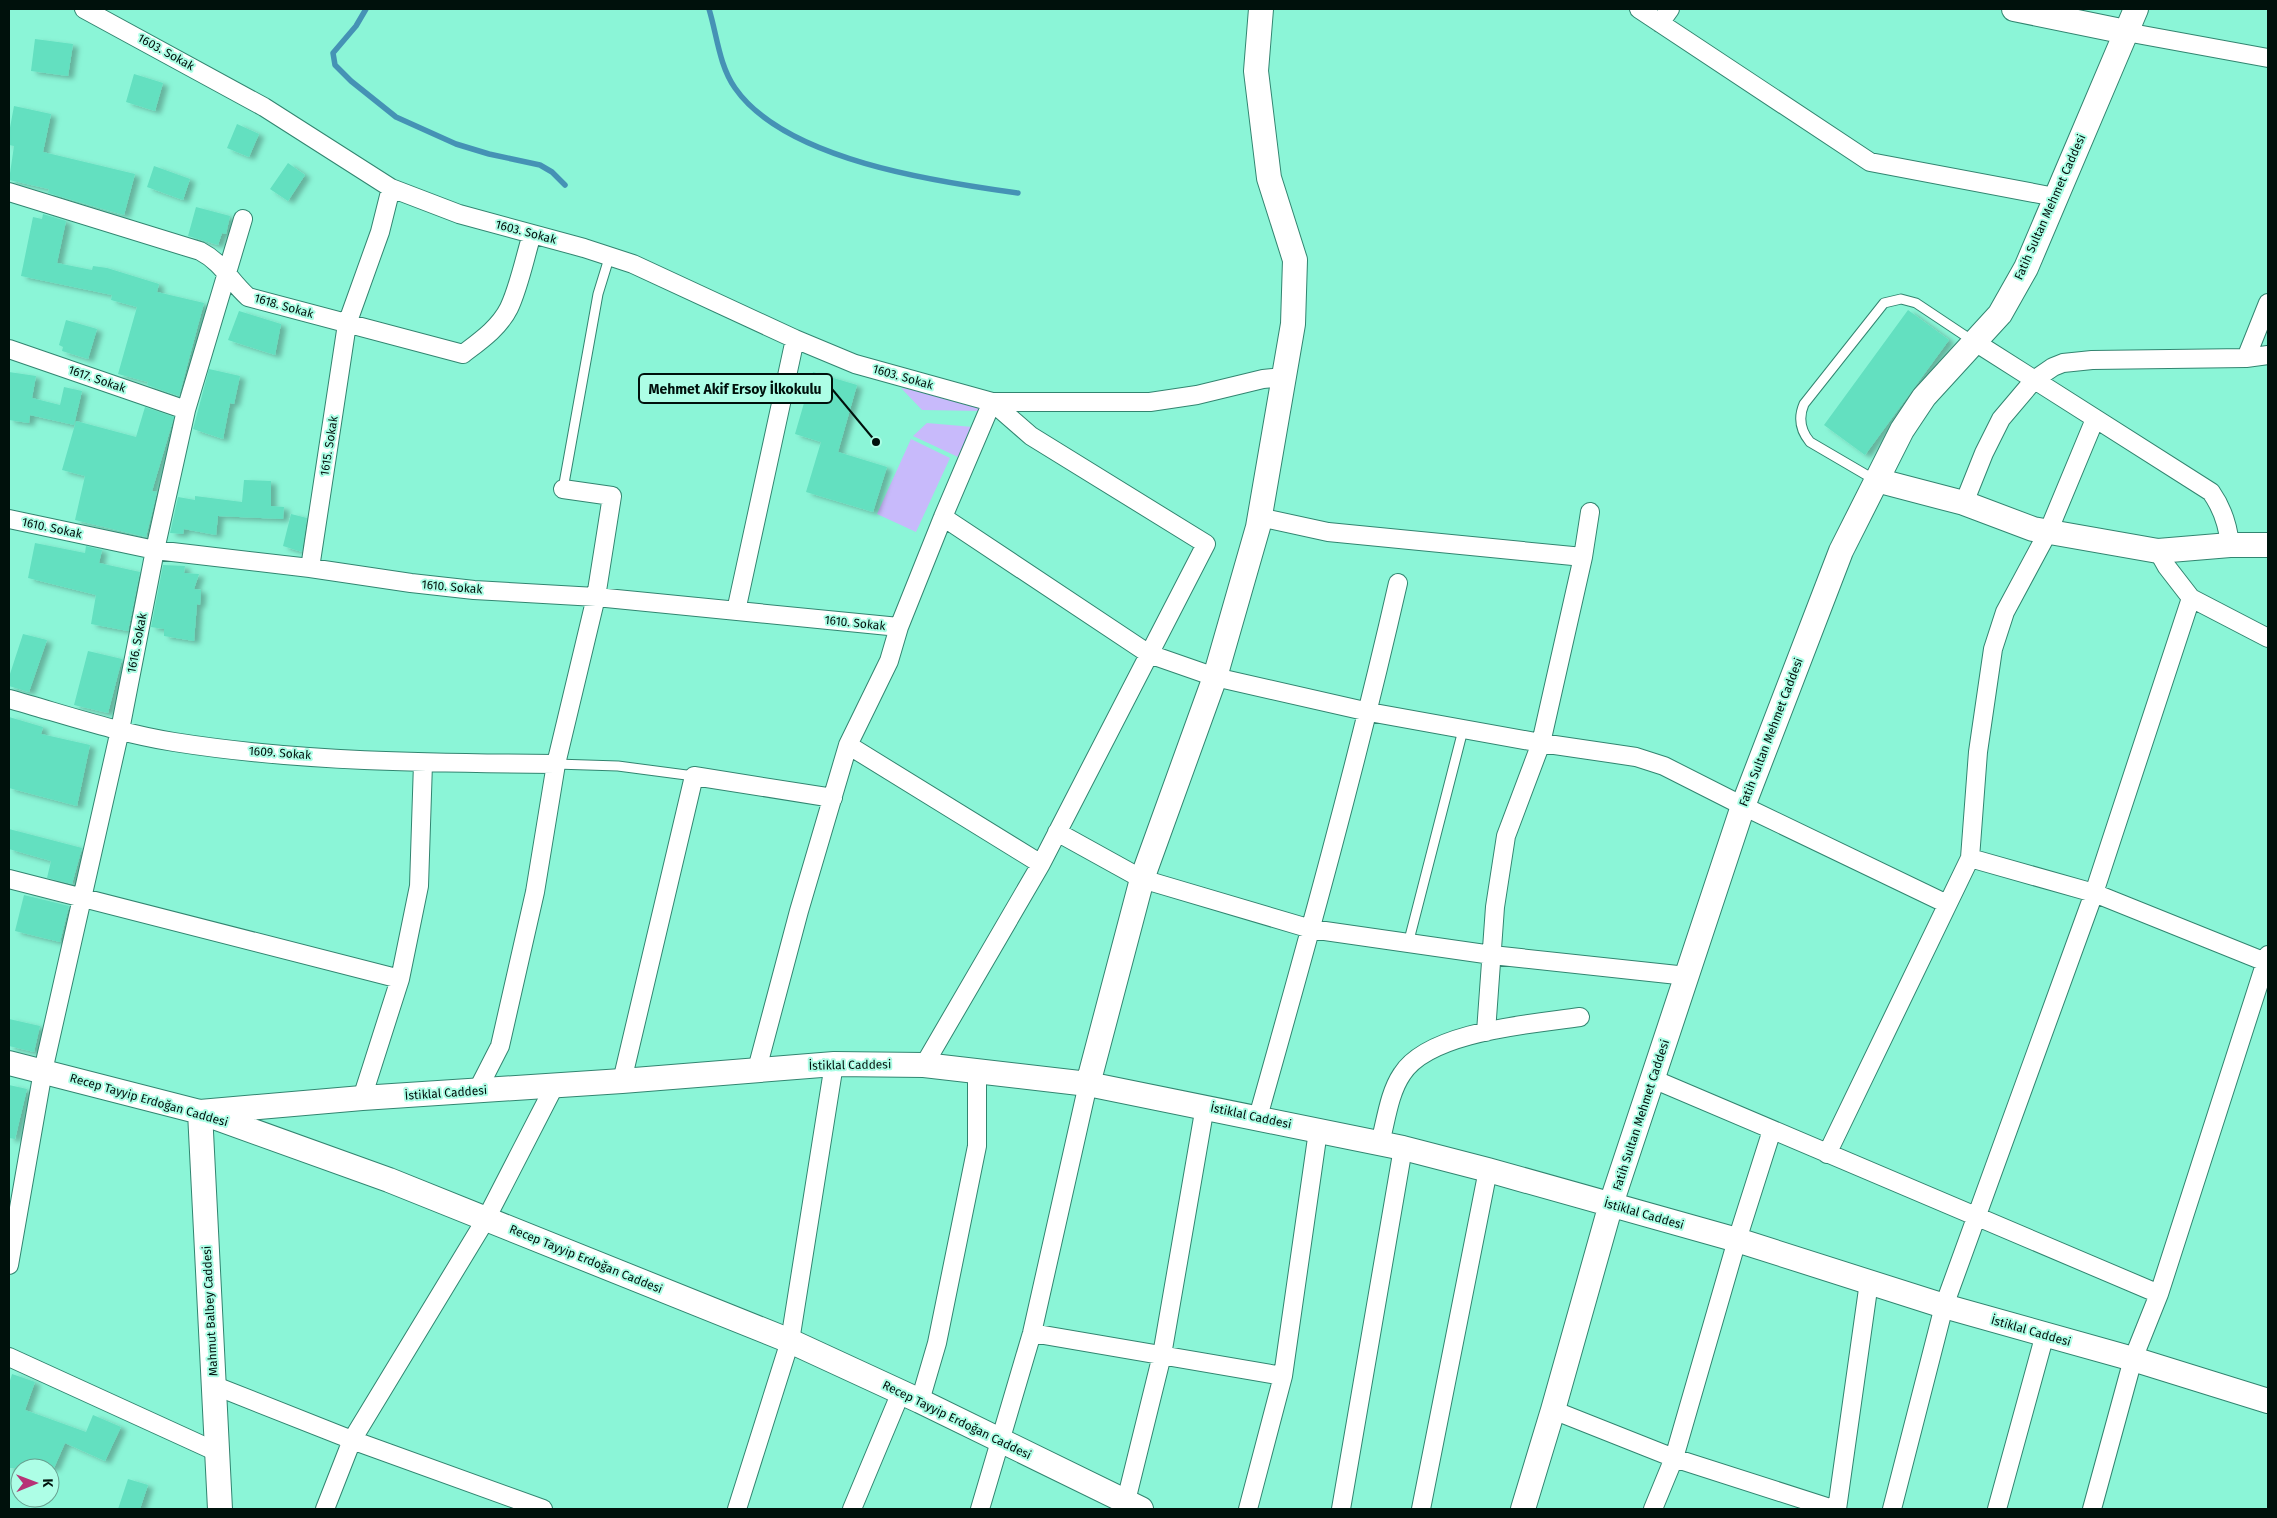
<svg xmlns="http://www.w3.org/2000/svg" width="2277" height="1518" font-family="'Fira Sans',sans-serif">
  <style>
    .green { fill: #c8bafb }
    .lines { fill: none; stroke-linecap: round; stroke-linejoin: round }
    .stream { stroke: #4592b5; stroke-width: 5.5 }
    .building { fill: #63e0c0; filter: url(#shadow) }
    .lane-casing { stroke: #328570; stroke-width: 11 }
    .street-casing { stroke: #328570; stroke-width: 20 }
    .secondary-casing { stroke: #328570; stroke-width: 26 }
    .lane { stroke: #fff; stroke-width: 9 }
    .street { stroke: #fff; stroke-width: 18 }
    .secondary { stroke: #fff; stroke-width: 24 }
    .labels { text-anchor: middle; stroke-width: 4; stroke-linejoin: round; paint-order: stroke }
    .street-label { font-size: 12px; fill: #00110c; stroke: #adfee6 }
    .leader { fill: none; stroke: #00110c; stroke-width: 2 }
    .callout-dot { fill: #00110c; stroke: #adfee6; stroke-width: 2 }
    .callout { fill: #adfee6; stroke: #00110c; stroke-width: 2 }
    .callout-label { font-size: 14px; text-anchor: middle; font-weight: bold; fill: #00110c }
  </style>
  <defs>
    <filter id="shadow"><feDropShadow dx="5.5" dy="3" stdDeviation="2.5" flood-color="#0004"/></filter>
  </defs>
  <rect width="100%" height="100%" fill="#8bf5d7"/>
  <path class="green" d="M 901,388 L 986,402 L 981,411 L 922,410 Z
    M 927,423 L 973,427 L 958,457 L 913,436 Z
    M 911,439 L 950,458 L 916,532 L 877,514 Z"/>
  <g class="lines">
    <path class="stream" d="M 366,9 L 356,26 L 333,53 L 335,65 L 351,81 L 396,117 L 456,144 L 489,154 L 540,165 L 552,172 L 565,185
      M 709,9 C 717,35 719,65 735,88 C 785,160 937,182 1018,193"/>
  </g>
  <path class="building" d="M 35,39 L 73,44 L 68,76 L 31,71 Z
    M 134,74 L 163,83 L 155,111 L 126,102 Z
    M 14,106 L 51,114 L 43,152 L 135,174 L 124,215 L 48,193 L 49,189 L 9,180 L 14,146 L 9,145 L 9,133 Z
    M 237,124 L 259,134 L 249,157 L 227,148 Z
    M 288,163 L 305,175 L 288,201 L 270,189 Z
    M 154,166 L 190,179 L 183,200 L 147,187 Z
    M 196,207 L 230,216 L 226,234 L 222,233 L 218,245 L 188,236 Z
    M 43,214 L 66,221 L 57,263 L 92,270 L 93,266 L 107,268 L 159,284 L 157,292 L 204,303 L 179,396 L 147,385 L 148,382 L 118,374 L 137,307 L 111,300 L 112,295 L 21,276 L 33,217 L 42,219 Z
    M 1908,310 L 1949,340 L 1865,455 L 1824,425 Z
    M 239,311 L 281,324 L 275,355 L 228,340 Z
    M 66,320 L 97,329 L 88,359 L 62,351 L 63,347 L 59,345 Z
    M 209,369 L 240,376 L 234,404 L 230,403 L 223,439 L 193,429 Z
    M 9,372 L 36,376 L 32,398 L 60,405 L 64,387 L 82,391 L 74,425 L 30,415 L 29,423 L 9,420 Z
    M 813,372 L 857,385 L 838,452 L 887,467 L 873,512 L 806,492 L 821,442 L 795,434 Z
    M 145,407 L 174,417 L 152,491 L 157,492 L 146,537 L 75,520 L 85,476 L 62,470 L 76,421 L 136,437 Z
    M 244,480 L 271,481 L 271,506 L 284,507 L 283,519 L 218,516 L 216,535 L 184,529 L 183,534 L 170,533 L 178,497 L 195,500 L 195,496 L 242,502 Z
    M 291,514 L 307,518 L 302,552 L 283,546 Z
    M 35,543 L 85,553 L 86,546 L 102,550 L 99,563 L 140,572 L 128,631 L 91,624 L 96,595 L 28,578 Z
    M 163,565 L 185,566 L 184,573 L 199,574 L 194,589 L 201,590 L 200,605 L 197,604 L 194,641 L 164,636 L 164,629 L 151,627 Z
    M 23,634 L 47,640 L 29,692 L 9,686 L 9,677 Z
    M 88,651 L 122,659 L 108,713 L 74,705 Z
    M 9,717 L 43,727 L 41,734 L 90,745 L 77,806 L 9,788 Z
    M 9,829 L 82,848 L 72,884 L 47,878 L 51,861 L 9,849 Z
    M 24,895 L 69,906 L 60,942 L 15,931 Z
    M 9,1019 L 40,1026 L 34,1052 L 9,1046 Z
    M 9,1085 L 27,1089 L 15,1139 L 9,1138 Z
    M 12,1374 L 35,1382 L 25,1410 L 86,1432 L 93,1415 L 121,1427 L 105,1461 L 65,1443 L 54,1468 L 9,1468 L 9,1384 Z
    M 128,1479 L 148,1485 L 140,1509 L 118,1509 Z"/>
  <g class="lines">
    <defs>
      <path id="lane" d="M 1875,480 L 1810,442 C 1800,430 1798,418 1804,404 L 1884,303 L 1901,299 L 1916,303 L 1973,341
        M 563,489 L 598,294 L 610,255
        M 556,764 L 618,766 L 694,776
        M 1408,944 L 1463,730"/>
      <path id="street" d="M 84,9 L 264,107 L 391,188 L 459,214 L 584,248 L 633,264 L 795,339 L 855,364 L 992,402 L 1150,402 L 1197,395 L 1263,379 L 1284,377
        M 1639,9 L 1870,162 L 2055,197
        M 1660,23 L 1670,9
        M 2126,32 L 2268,58
        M 9,192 L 200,251 C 223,263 229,280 248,297 L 463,354 C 480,341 499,328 509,308 C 519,287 525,257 532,234
        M 1975,342 L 2211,492 C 2223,509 2228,525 2230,545
        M 9,349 L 186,410
        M 2246,358 L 2268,303
        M 1964,503 L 1984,453 L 2001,419 L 2034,380 L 2053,367 L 2063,363 L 2092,360 L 2246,358 L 2268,355
        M 943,517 L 1149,654 L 1215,677 L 1369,712 L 1541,743 L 1636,757 L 1664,766 L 1743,806 L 1947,904
        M 1259,517 L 1328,532 L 1583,557
        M 9,519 L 155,550 L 310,568 L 411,583 L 474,590 L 596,597 L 899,627
        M 2158,551 L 2167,567 L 2191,598 L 2268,638
        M 310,568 L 347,324 L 380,232 L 391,188
        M 2191,598 L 2094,893 L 2268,963
        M 736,611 L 795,339
        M 9,699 C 63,714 118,733 174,742 C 300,762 429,763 556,764
        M 848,745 L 1041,864
        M 1057,832 L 1142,879 L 1311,929 L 1492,955 L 1687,976
        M 1970,858 L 1978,752 L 1993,649 L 2005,612 L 2048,532 L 2095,419
        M 9,879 L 400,979
        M 1486,1032 L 1495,907 L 1506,836 L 1541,743 L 1583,557 L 1590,512
        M 924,1065 L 1041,864 L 1206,544 L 1031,436 L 992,402
        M 757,1069 L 799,911 L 848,745 L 889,661 L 899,627 L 943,517 L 992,402
        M 1653,1079 L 2159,1294
        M 622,1081 L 694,776 L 833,798
        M 477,1091 L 500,1046 L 535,892 L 556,764 L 596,597 L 612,496 L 563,489
        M 362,1098 L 400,979 L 419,886 L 423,763
        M 1258,1117 C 1308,940 1357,763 1398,583
        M 1380,1143 C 1386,1121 1389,1093 1402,1074 C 1429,1031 1533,1024 1580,1017
        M 1827,1154 L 1970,858 L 2094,893 L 1944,1306 L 1892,1509
        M 9,1265 L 43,1071 L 120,730 L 155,550 L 186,410 L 243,219
        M 1032,1333 L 1283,1376
        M 9,1357 L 217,1452
        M 213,1385 L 352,1440 L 325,1509
        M 920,1401 L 937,1343 L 977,1146 L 977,1070
        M 1553,1410 L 1674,1458 L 1833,1509
        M 543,1509 L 352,1440 L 486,1219 L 555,1085
        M 737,1509 L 790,1341 L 834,1064
        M 852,1509 L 901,1392
        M 980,1509 L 1032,1333 L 1088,1084
        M 1124,1509 L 1162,1355 L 1205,1106
        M 1248,1509 L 1283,1376 L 1318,1131
        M 1341,1509 L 1403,1148
        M 1421,1509 L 1488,1170
        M 1653,1509 L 1674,1458 L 1737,1240 L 1772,1130
        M 1837,1509 L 1869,1282
        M 1997,1509 L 2045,1334
        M 2092,1509 L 2133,1359 L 2159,1294 L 2268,955"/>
      <path id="secondary" d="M 2014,9 L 2126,32
        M 1876,480 L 1964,503 L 2033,529 L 2158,551 L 2230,545 L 2268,545
        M 9,1063 L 200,1112 L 389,1180 L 790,1341 L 920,1401 L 1141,1509
        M 1088,1084 L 1142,879 L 1215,677 L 1258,527 L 1293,324 L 1295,260 L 1269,178 L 1256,71 L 1261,9
        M 220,1509 L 200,1112 L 362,1098 L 622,1081 L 834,1064 L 924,1065 L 1088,1084 L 1403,1148 L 1488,1170 L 1737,1240 L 1944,1306 L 2133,1359 L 2268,1401
        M 1523,1509 L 1553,1410 L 1611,1204 L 1743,806 L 1841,551 L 1902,430 L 1924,397 L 2000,314 L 2026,268 L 2136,9"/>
    </defs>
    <use href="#lane" class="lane-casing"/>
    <use href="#street" class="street-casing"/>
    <use href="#secondary" class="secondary-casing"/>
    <use href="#lane" class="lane"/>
    <use href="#street" class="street"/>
    <use href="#secondary" class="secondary"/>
  </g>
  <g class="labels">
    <g class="street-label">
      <text transform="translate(166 52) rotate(29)" y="4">1603. Sokak</text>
      <text transform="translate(2050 207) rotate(-66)" y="4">Fatih Sultan Mehmet Caddesi</text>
      <text transform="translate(526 232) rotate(15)" y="4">1603. Sokak</text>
      <text transform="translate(284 306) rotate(16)" y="4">1618. Sokak</text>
      <text transform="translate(903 377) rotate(16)" y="4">1603. Sokak</text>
      <text transform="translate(97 379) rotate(19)" y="4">1617. Sokak</text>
      <text transform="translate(329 446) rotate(-81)" y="4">1615. Sokak</text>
      <text transform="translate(52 528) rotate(12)" y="4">1610. Sokak</text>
      <text transform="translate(452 587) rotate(5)" y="4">1610. Sokak</text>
      <text transform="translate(855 623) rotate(6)" y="4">1610. Sokak</text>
      <text transform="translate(137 643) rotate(-79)" y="4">1616. Sokak</text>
      <text transform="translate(1771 732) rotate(-69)" y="4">Fatih Sultan Mehmet Caddesi</text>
      <text transform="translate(280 753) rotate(4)" y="4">1609. Sokak</text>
      <text transform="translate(850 1065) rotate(-1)" y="4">İstiklal Caddesi</text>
      <text transform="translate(446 1093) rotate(-4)" y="4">İstiklal Caddesi</text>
      <text transform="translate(149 1100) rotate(16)" y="4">Recep Tayyip Erdoğan Caddesi</text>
      <text transform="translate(1641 1115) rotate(-72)" y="4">Fatih Sultan Mehmet Caddesi</text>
      <text transform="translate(1251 1116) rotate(12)" y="4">İstiklal Caddesi</text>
      <text transform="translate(1644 1214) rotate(16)" y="4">İstiklal Caddesi</text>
      <text transform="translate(586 1259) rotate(22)" y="4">Recep Tayyip Erdoğan Caddesi</text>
      <text transform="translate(210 1311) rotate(-93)" y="4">Mahmut Balbey Caddesi</text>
      <text transform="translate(2031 1331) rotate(16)" y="4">İstiklal Caddesi</text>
      <text transform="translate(957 1420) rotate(26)" y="4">Recep Tayyip Erdoğan Caddesi</text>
    </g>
  </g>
  <path class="leader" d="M876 442L832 389"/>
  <circle class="callout-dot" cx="876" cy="442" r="5"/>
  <rect class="callout" x="639" y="374" width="193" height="29" rx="5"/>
  <g class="callout-label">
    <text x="735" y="394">Mehmet Akif Ersoy İlkokulu</text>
  </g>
  <rect width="2277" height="1518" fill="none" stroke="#00110c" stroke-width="20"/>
  <g transform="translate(35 1483) rotate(89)"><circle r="24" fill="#adfee6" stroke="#689f8f"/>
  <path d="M0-4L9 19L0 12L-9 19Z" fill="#b73276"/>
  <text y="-8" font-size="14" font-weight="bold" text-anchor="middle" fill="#00110c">K</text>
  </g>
</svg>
